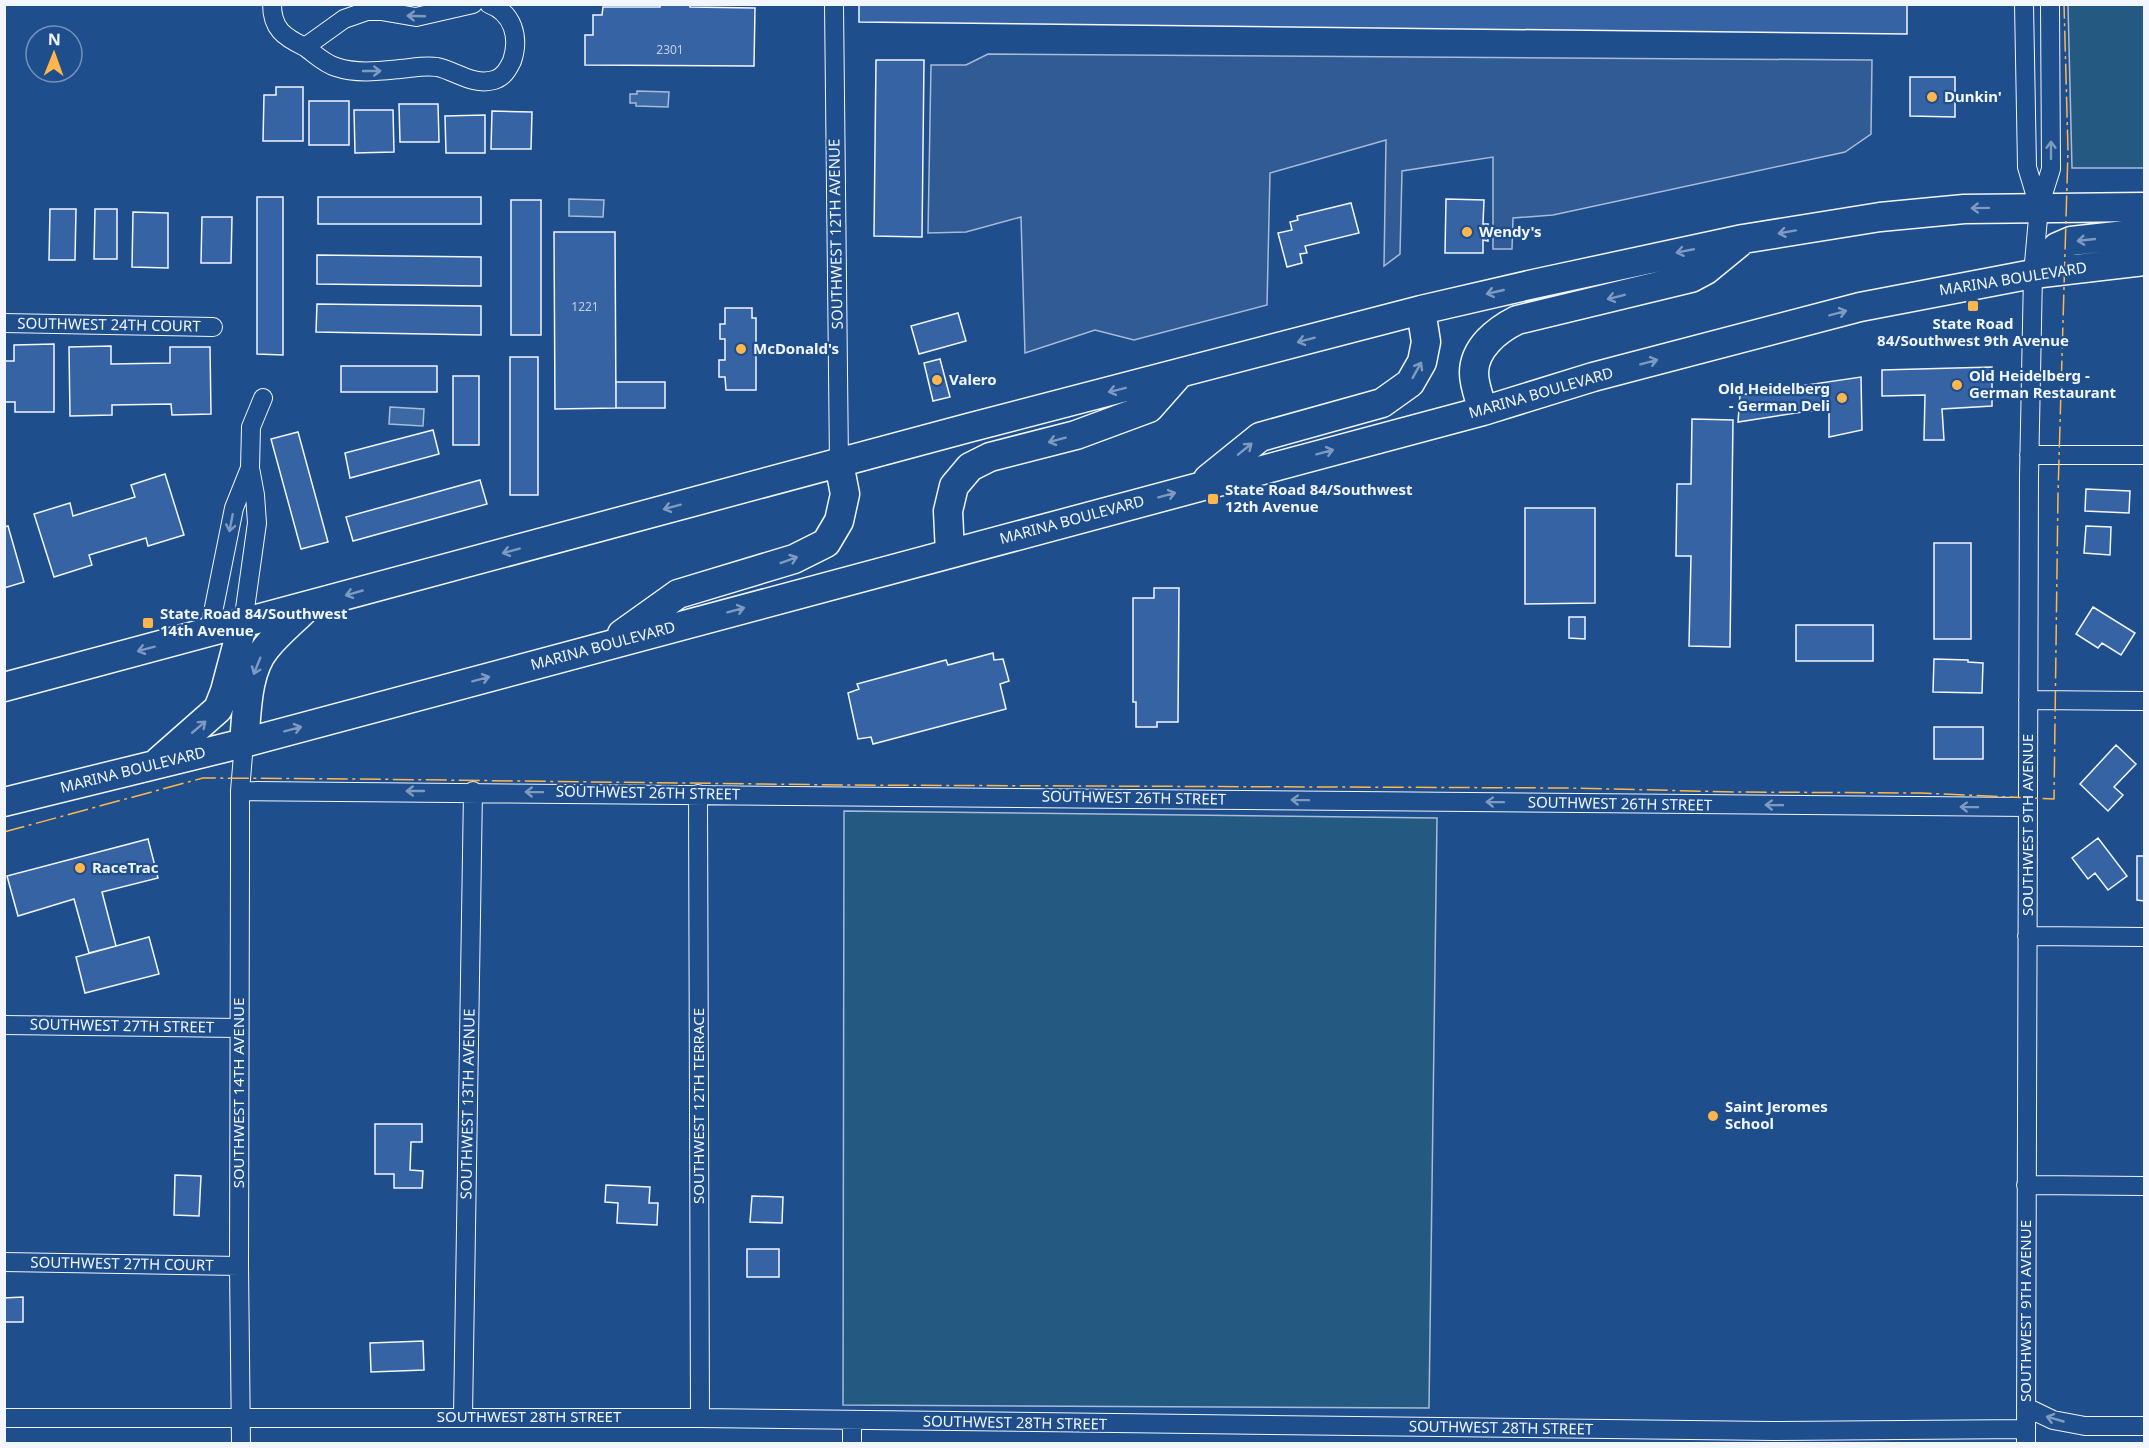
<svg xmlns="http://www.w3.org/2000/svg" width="2149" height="1448" font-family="'Noto Sans',sans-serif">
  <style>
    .green { fill: #245a82; stroke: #a8bbd7; stroke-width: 1.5 }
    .parking { fill: #305b95; stroke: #a8bbd7; stroke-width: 1.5 }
    .water { fill: #3b69a3; stroke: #a8bbd7; stroke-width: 1.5 }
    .building { fill: #3563a3; stroke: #f2f6ff; stroke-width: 1.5 }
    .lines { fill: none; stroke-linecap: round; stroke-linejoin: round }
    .street-casing { stroke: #f2f6ff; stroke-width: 20 }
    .primary-casing { stroke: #f2f6ff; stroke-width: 31 }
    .street { stroke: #1f4e8c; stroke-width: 18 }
    .primary { stroke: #1f4e8c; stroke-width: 28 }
    .power { stroke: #ffb74d; stroke-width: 1.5; stroke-dasharray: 21 4.5 3 4.5; stroke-linecap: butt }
    .oneway { stroke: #7e9ac0 }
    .poi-dot { fill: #ffb74d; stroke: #1f4e8c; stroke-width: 2 }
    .labels { text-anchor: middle; stroke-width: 4.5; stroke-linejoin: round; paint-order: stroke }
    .number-label { font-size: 12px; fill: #c3d1e8 }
    .poi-label { font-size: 15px; font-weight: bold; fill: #f2f6ff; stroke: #1f4e8c; text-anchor: start }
    .street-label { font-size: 15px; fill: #f2f6ff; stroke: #1f4e8c }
  </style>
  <rect width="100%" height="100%" fill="#1f4e8c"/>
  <path class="green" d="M 2068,5 L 2144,5 L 2144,168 L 2072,168 Z
    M 844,811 L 1437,818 L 1429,1408 L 843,1405 Z"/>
  <path class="parking" d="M 988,54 L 1872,60 L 1871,134 L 1845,152 L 1553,215 L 1513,218 L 1512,249 L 1493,249 L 1493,157 L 1402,171 L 1400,254 L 1384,266 L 1386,140 L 1270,173 L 1267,305 L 1134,340 L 1095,330 L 1025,353 L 1021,217 L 966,232 L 928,233 L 931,65 L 966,65 Z"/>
  <path class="water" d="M 637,91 L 669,92 L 668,107 L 636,106 L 636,103 L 630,103 L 630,94 L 637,94 Z
    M 569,199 L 604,200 L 603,217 L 569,216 Z
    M 390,407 L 424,409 L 423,426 L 389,424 Z"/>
  <path class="building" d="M 660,4 L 690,4 L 690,7 L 755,8 L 754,66 L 585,65 L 585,35 L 593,35 L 593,15 L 602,15 L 603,7 L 660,7 Z
    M 859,4 L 1907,4 L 1907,34 L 859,22 Z
    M 876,60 L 924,60 L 922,237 L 874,236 Z
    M 1910,77 L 1955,77 L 1955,117 L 1910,116 Z
    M 276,87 L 303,87 L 303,141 L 263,141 L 264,95 L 276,95 Z
    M 309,101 L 349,101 L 349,145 L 309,145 Z
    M 399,104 L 438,104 L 439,142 L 400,142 Z
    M 354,110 L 393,110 L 394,152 L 355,153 Z
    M 492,111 L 532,112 L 531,149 L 491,149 Z
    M 485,115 L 485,153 L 446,153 L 445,116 Z
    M 257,197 L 283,197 L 283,355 L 257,354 Z
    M 318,197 L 481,197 L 481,224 L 318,224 Z
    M 1446,199 L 1484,200 L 1483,224 L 1488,224 L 1488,241 L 1483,240 L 1483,253 L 1445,253 Z
    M 511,200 L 541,200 L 541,335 L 511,335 Z
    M 1351,203 L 1359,233 L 1305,246 L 1307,253 L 1300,254 L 1302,263 L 1287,267 L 1278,233 L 1292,230 L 1290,222 L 1298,220 L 1297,216 Z
    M 50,209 L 76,209 L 75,260 L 49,260 Z
    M 95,209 L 117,209 L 117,259 L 94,259 Z
    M 133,212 L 168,213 L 168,268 L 132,267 Z
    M 202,217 L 232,217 L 231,263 L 201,263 Z
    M 554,232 L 615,232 L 616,408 L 555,409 Z
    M 317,255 L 481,257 L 481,286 L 317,284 Z
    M 317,304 L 481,306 L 481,335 L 316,332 Z
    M 725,308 L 752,308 L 752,318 L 756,318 L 756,390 L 726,390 L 725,377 L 719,377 L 719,360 L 725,360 L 725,339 L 720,339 L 720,324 L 725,324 Z
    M 958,313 L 966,341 L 919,354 L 911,326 Z
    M 54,344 L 54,412 L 15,412 L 15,402 L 4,402 L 4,361 L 14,361 L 14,345 Z
    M 111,346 L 111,364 L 170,363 L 170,347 L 210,347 L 211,414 L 172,415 L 171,404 L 112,405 L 112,415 L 70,416 L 69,347 Z
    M 510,357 L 538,357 L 538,495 L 510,495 Z
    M 940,359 L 950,397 L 933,401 L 924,363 Z
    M 341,366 L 437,366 L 437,392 L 341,392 Z
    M 1992,367 L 1992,406 L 1942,409 L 1944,440 L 1924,440 L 1925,395 L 1882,396 L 1882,370 Z
    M 453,376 L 479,376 L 479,445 L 453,445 Z
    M 1861,377 L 1862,430 L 1829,437 L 1829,408 L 1738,422 L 1740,395 Z
    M 616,382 L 665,382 L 665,408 L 616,408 Z
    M 1692,419 L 1733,420 L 1730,647 L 1689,646 L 1691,556 L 1676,556 L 1677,484 L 1691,484 Z
    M 433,430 L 439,454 L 350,478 L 345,453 Z
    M 298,432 L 328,542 L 301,549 L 271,439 Z
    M 165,474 L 184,535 L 148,546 L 146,538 L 89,555 L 92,565 L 54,577 L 34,514 L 70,503 L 73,516 L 135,497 L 131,485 Z
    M 480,480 L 487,504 L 353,541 L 346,517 Z
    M 2086,489 L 2130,491 L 2129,513 L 2085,511 Z
    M 1525,508 L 1595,508 L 1595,603 L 1525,604 Z
    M 8,526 L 24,582 L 4,588 L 4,527 Z
    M 2086,526 L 2111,527 L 2110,555 L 2084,553 Z
    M 1934,543 L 1971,543 L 1971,639 L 1934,639 Z
    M 1154,588 L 1179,588 L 1178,722 L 1157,722 L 1157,727 L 1136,727 L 1136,702 L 1133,702 L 1133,598 L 1154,598 Z
    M 2093,607 L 2135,633 L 2121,655 L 2102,643 L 2098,648 L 2076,634 Z
    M 1569,617 L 1585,617 L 1585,639 L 1569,638 Z
    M 1796,625 L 1873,625 L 1873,661 L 1796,661 Z
    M 993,653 L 994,660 L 1003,659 L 1009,681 L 1000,684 L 1006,709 L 873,744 L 871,737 L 858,739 L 848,693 L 859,689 L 857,684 L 946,660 L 948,665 Z
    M 1934,659 L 1968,660 L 1968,662 L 1983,663 L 1982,693 L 1933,692 Z
    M 1934,727 L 1983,727 L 1983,759 L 1934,759 Z
    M 2116,745 L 2136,764 L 2114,787 L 2123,795 L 2108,811 L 2080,784 Z
    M 2098,838 L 2127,876 L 2108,890 L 2095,873 L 2088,879 L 2072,858 Z
    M 148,839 L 158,878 L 102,892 L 116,946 L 89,953 L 74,899 L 18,916 L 7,876 Z
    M 2137,856 L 2144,856 L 2144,901 L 2137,900 Z
    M 149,937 L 159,974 L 85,993 L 76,957 Z
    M 375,1124 L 422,1124 L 422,1142 L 411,1142 L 410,1170 L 423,1171 L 422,1188 L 394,1188 L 394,1174 L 375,1174 Z
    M 175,1175 L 201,1176 L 199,1216 L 174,1215 Z
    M 606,1185 L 650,1187 L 649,1203 L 658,1203 L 657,1225 L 617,1223 L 618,1203 L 605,1202 Z
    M 752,1196 L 783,1197 L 782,1223 L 750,1222 Z
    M 747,1249 L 779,1249 L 779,1277 L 747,1277 Z
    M 23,1297 L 23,1322 L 4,1322 L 4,1298 Z
    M 423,1341 L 424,1370 L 371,1372 L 370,1343 Z"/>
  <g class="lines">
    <defs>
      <path id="street" d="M 272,4 C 272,29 284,37 305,47
        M 473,4 L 416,17 L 381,11 L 367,11 L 344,19 L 305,47 C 315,54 325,64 336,67 C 356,74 380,71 400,69 C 412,68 425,65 437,67 C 456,71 473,86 494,80 C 504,77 508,69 512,61 C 520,37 513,13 489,4
        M 834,4 L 839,463
        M 2024,4 L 2027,167 L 2039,207
        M 4,323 L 213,327
        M 2029,455 L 2144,455
        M 243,623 L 257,523 L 255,495 L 250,468 L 251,427 L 263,398
        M 209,632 L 234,508 L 250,468
        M 2028,700 L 2144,701
        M 240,791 L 2028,807
        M 698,794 L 700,1418
        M 2027,936 L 2144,937
        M 4,1025 L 239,1028
        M 2026,1185 L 2144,1186
        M 4,1262 L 239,1266
        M 2026,1407 L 2053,1420 L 2085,1426 L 2144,1426
        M 463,1416 L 473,791
        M 4,1418 L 700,1418 L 1773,1431 L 2026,1429
        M 852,1421 L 852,1444
        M 241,1444 L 239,1266 L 240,866 L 240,791 L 244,743
        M 2026,1444 L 2029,476 L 2033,274 L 2039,207 L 2051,169 L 2050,4"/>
      <path id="primary" d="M 2033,274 L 2057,247 L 2071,241 L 2144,233
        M 1483,411 C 1480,399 1474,386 1474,373 C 1474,348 1497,330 1517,320 L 1691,278 L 1706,270 L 1739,243
        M 1208,479 L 1260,437 L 1382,403 L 1410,383 L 1422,362 L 1426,342 L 1421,310
        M 950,553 L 948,511 L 954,486 L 970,467 L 990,457 L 1076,435 L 1149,408 L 1179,374
        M 622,634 L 678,594 L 794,559 L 826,543 L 839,521 L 845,494 L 839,463
        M 4,687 L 968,428 L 1421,310 L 1538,283 L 1743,239 L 1880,217 L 1964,209 L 2144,207
        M 244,743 C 247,713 246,672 266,648 C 278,633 293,621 306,608
        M 159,761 L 218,709 L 225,691 L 243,623
        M 4,802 L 244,743 L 1483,411 L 1593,377 L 1860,307 L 2033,274 L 2144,261"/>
    </defs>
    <use href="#street" class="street-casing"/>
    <use href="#primary" class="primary-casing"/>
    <use href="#street" class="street"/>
    <use href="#primary" class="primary"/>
    <path class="power" d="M 4,832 L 203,778 L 359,779 L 842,785 L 1568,788 L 1736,792 L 1921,793 L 2054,799 L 2058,494 L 2068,150 L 2064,4"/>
  </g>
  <defs><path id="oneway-shaft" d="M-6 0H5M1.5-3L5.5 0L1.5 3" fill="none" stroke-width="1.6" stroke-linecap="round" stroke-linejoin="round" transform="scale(1.5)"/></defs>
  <g class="oneway">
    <use href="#oneway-shaft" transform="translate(416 16) rotate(-178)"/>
    <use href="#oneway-shaft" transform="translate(372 71)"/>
    <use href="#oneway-shaft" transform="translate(2051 150) rotate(-90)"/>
    <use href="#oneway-shaft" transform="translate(1980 208) rotate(179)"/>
    <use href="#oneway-shaft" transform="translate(1787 232) rotate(170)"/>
    <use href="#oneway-shaft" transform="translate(2086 240) rotate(174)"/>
    <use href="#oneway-shaft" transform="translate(1685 251) rotate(169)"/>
    <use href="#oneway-shaft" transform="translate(1495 292) rotate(167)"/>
    <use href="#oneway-shaft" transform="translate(1616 297) rotate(166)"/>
    <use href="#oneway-shaft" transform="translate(1838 313) rotate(-15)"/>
    <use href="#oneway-shaft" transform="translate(1306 340) rotate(165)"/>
    <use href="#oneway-shaft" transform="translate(1649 362) rotate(-15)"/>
    <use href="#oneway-shaft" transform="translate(1417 370) rotate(-61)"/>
    <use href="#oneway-shaft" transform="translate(1117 390) rotate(166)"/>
    <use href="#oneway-shaft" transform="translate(1057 440) rotate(165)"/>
    <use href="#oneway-shaft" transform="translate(1245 449) rotate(-39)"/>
    <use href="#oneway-shaft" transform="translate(1325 452) rotate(-15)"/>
    <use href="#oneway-shaft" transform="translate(1167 495) rotate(-15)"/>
    <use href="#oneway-shaft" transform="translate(672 507) rotate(165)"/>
    <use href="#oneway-shaft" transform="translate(231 523) rotate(101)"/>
    <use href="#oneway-shaft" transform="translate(511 551) rotate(165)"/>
    <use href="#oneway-shaft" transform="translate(789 560) rotate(-20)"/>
    <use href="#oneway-shaft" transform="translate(354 593) rotate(164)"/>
    <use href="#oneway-shaft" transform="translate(736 610) rotate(-15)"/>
    <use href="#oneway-shaft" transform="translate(146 649) rotate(165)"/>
    <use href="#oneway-shaft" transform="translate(257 666) rotate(112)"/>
    <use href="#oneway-shaft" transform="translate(481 679) rotate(-15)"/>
    <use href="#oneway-shaft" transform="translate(199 727) rotate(-40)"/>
    <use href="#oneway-shaft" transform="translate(293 729) rotate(-15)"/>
    <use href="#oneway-shaft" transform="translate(415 791) rotate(-180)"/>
    <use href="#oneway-shaft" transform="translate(534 792) rotate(-179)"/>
    <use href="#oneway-shaft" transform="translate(1300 800) rotate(-179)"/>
    <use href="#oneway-shaft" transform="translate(1495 802) rotate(-179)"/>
    <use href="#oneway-shaft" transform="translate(1774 805) rotate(-179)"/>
    <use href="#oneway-shaft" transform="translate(1969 807) rotate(-179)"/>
    <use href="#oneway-shaft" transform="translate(2055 1419) rotate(-164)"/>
  </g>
  <g class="poi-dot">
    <circle cx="1932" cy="97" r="6"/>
    <circle cx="1467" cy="232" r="6"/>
    <rect x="1967" y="300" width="12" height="12" rx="3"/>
    <circle cx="741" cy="349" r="6"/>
    <circle cx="937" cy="380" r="6"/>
    <circle cx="1957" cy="385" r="6"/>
    <circle cx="1842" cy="398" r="6"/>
    <rect x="1207" y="493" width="12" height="12" rx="3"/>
    <rect x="142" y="617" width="12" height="12" rx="3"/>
    <circle cx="80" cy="868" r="6"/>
    <circle cx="1713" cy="1116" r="6"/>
  </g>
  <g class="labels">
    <g class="number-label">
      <text x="670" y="54">2301</text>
      <text x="585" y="311">1221</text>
    </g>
    <g class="poi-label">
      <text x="1944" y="102">Dunkin'</text>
      <text x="1479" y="237">Wendy's</text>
      <text x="1973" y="329" text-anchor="middle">State Road<tspan x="1973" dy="17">84/Southwest 9th Avenue</tspan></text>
      <text x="753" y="354">McDonald's</text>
      <text x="1969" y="381">Old Heidelberg -<tspan x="1969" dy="17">German Restaurant</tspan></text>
      <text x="949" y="385">Valero</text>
      <text x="1830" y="394" text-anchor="end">Old Heidelberg<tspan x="1830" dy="17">- German Deli</tspan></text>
      <text x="1225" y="495">State Road 84/Southwest<tspan x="1225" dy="17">12th Avenue</tspan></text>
      <text x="160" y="619">State Road 84/Southwest<tspan x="160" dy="17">14th Avenue</tspan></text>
      <text x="92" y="873">RaceTrac</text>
      <text x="1725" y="1112">Saint Jeromes<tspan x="1725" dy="17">School</tspan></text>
    </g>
    <g class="street-label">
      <text transform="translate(836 234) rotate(-91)" y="5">SOUTHWEST 12TH AVENUE</text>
      <text transform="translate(2013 279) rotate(-9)" y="5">MARINA BOULEVARD</text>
      <text transform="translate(109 325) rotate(1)" y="5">SOUTHWEST 24TH COURT</text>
      <text transform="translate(1541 393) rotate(-16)" y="5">MARINA BOULEVARD</text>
      <text transform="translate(1072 520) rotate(-15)" y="5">MARINA BOULEVARD</text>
      <text transform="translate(603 646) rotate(-15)" y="5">MARINA BOULEVARD</text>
      <text transform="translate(133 770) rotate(-14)" y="5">MARINA BOULEVARD</text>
      <text transform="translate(648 793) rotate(1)" y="5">SOUTHWEST 26TH STREET</text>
      <text transform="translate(1134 798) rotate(1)" y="5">SOUTHWEST 26TH STREET</text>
      <text transform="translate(1620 804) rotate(1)" y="5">SOUTHWEST 26TH STREET</text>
      <text transform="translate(2028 825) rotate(-90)" y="5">SOUTHWEST 9TH AVENUE</text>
      <text transform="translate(122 1026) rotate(1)" y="5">SOUTHWEST 27TH STREET</text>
      <text transform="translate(239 1093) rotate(-90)" y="5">SOUTHWEST 14TH AVENUE</text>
      <text transform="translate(468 1104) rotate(-89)" y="5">SOUTHWEST 13TH AVENUE</text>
      <text transform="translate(699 1106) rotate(-90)" y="5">SOUTHWEST 12TH TERRACE</text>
      <text transform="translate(122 1264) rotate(1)" y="5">SOUTHWEST 27TH COURT</text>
      <text transform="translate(2026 1311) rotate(-90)" y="5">SOUTHWEST 9TH AVENUE</text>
      <text x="529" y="1422">SOUTHWEST 28TH STREET</text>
      <text transform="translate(1015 1423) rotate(1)" y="5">SOUTHWEST 28TH STREET</text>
      <text transform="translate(1501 1428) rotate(1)" y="5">SOUTHWEST 28TH STREET</text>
    </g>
  </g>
  <rect width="2149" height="1448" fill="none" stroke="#f2f6ff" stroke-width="12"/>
  <g transform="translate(54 54) rotate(1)"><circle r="28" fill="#1f4e8c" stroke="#7391ba" stroke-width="1.5"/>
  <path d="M0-4.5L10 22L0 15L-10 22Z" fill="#ffb74d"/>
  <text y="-9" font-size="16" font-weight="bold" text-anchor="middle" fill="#f2f6ff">N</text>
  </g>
</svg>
